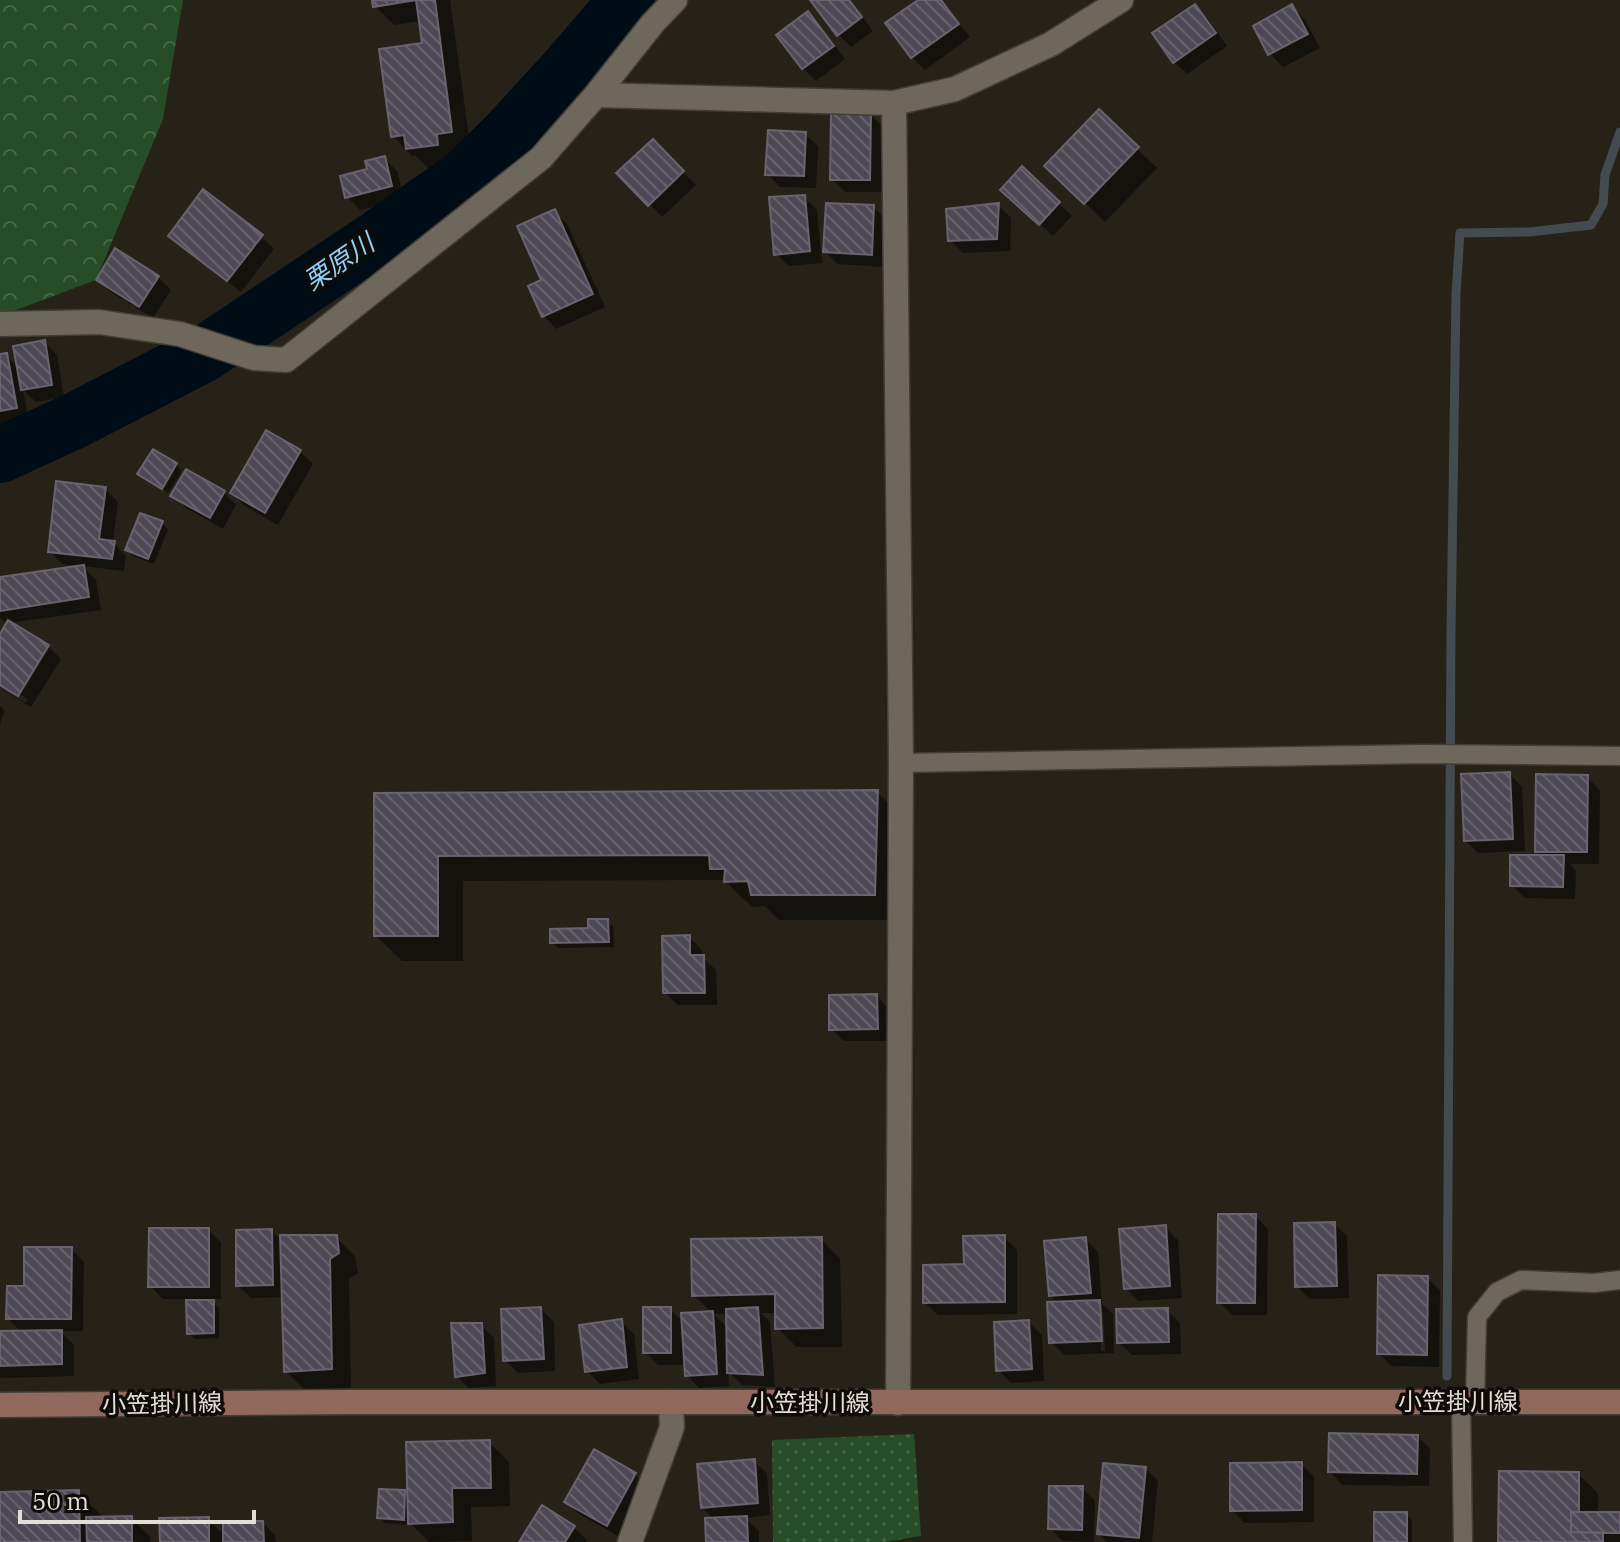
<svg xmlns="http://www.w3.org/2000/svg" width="1620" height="1542" font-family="'IBM Plex Serif','Noto Sans JP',serif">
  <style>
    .grass { fill: url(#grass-dots) }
    .forest { fill: url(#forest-crowns) }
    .shadow { fill: #0007; fill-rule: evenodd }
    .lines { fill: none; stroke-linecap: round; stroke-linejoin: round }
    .stream { stroke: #444b50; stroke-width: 9 }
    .river { stroke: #000c16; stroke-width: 56 }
    .building { fill: url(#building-back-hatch); stroke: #68636e; stroke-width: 2 }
    .lane-casing { stroke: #423e37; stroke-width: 21 }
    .street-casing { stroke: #423e37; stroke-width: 27 }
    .secondary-casing { stroke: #423e37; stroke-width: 27 }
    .lane { stroke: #6e675c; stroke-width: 18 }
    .street { stroke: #6e675c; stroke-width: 24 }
    .secondary { stroke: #90695c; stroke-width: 24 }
    .labels { text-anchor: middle; stroke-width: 7; stroke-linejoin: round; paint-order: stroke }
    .street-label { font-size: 24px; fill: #e2ded7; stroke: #0e0b08 }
    .water-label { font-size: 26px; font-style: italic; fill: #8ecff8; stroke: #0e0b08 }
  </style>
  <defs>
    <pattern id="grass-dots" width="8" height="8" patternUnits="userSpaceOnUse" patternTransform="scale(2)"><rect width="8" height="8" fill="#264d28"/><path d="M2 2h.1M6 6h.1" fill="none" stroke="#456646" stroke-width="1.8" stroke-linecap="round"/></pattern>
    <pattern id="forest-crowns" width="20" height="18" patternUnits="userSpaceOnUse" patternTransform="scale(2)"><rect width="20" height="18" fill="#264d28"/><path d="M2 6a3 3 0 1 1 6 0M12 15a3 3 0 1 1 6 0" fill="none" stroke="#456646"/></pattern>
    <pattern id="building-back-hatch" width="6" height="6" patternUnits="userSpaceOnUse" patternTransform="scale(2)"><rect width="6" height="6" fill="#4d4954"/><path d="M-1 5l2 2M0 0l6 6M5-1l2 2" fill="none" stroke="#66636c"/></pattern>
  </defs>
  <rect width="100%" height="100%" fill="#272218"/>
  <path class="grass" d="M 914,1434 L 921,1536 L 885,1542 L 773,1542 L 772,1440 Z"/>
  <path class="forest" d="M 0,0 L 183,0 L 163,119 L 96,280 L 0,316 Z"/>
  <path class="shadow" d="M 374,0 L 450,0 L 471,151 L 455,153 L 457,164 L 428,168 L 415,155 L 412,156 L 393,136 L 424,44 L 421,21 L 394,25 L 375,6 Z
    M 813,0 L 850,0 L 873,31 L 851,47 L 838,34 Z
    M 921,0 L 941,0 L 970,37 L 925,70 L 912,57 L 888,24 Z
    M 1195,6 L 1208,19 L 1227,46 L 1187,74 L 1174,62 Z
    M 1292,7 L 1305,20 L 1320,48 L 1283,67 L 1270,54 L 1255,26 Z
    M 808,14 L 820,26 L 845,59 L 816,81 L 803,68 L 779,36 Z
    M 1099,112 L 1157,168 L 1105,222 L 1047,166 Z
    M 871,115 L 883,128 L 882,192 L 845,192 L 832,179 Z
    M 805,134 L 818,146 L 816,188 L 780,187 L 768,174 Z
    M 652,141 L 696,185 L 662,217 L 619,173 Z
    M 384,158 L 397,171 L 404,199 L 360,210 L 347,197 L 369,171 Z
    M 1022,169 L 1072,216 L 1053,236 L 1016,202 Z
    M 805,198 L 817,210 L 822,263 L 789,266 L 776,254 Z
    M 998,205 L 1011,218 L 1010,251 L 963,253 L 950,240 Z
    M 874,207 L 886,220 L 884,267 L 838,264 L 825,252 Z
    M 554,212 L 567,224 L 605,307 L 556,329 L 544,316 L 544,281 Z
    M 170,235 L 262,237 L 274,249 L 241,292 L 183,248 Z
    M 158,277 L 171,290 L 153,318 L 111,292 L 98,279 Z
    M 44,342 L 57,355 L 64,397 L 36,402 L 23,390 L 29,420 L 0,425 L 0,356 L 6,355 L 19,368 Z
    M 154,451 L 176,465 L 182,471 L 168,493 L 146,479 Z
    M 300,451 L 313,464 L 278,525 L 245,506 L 232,493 Z
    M 105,489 L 118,502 L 113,542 L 126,556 L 124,571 L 82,566 L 96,580 L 101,610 L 9,623 L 48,646 L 61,659 L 31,707 L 0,689 L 26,703 L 28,699 L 0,683 L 0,638 L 8,625 L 0,618 L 0,579 L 81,566 L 62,564 L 50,551 Z
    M 223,492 L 236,505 L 223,529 L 186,508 L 173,496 Z
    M 162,523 L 168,529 L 154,564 L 133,556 L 127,550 Z
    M 0,706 L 5,711 L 0,724 Z
    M 1510,774 L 1522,787 L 1525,851 L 1478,853 L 1466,841 Z
    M 1587,777 L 1600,790 L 1599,864 L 1570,864 L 1576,870 L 1575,899 L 1525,898 L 1512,885 L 1543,857 L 1537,852 Z
    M 877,792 L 903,818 L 900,920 L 779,920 L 765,906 L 752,907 L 724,880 L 463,881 L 463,961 L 402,961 L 376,936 L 376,795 ZM 732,879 L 758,879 L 758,883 L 736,883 Z
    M 607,921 L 613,927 L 614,947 L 558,948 L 552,942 Z
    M 689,937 L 702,950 L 702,957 L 716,970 L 717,1005 L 678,1005 L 665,993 Z
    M 877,996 L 889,1009 L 890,1041 L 844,1041 L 831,1029 Z
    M 1255,1216 L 1268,1229 L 1267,1315 L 1232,1315 L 1219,1302 Z
    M 1334,1224 L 1347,1236 L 1349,1298 L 1310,1299 L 1297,1287 Z
    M 1165,1227 L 1178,1240 L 1182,1298 L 1138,1301 L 1126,1288 Z
    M 209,1230 L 221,1243 L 221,1299 L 210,1299 L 219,1308 L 219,1338 L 195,1339 L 189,1333 L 188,1299 L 163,1299 L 150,1286 Z
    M 272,1231 L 282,1242 L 336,1237 L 355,1256 L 358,1273 L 349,1279 L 351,1388 L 305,1390 L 286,1371 L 284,1297 L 251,1298 L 238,1285 Z
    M 1004,1237 L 1017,1250 L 1017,1314 L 938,1315 L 925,1303 Z
    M 821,1239 L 840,1259 L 842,1347 L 797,1347 L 777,1328 L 777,1313 L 761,1313 L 770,1322 L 775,1387 L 742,1385 L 728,1371 L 729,1386 L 699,1388 L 687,1375 L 686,1365 L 658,1365 L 645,1352 L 670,1309 L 683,1322 L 712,1313 L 694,1295 ZM 714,1314 L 728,1314 L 728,1329 Z
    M 1085,1239 L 1098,1252 L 1102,1304 L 1113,1314 L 1114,1353 L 1064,1355 L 1051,1342 L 1059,1304 L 1051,1296 ZM 1099,1312 L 1103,1312 L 1105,1351 L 1101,1351 Z
    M 71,1249 L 84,1262 L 83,1331 L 60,1331 L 74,1345 L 74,1376 L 0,1378 L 0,1333 L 23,1333 L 8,1319 L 26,1288 Z
    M 1427,1278 L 1440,1290 L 1439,1367 L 1392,1366 L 1379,1354 Z
    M 541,1309 L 554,1322 L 555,1371 L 518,1373 L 505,1360 Z
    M 1167,1310 L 1180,1323 L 1181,1354 L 1132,1355 L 1119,1342 Z
    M 621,1322 L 634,1334 L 639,1379 L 600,1384 L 587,1371 Z
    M 1029,1322 L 1042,1335 L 1044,1381 L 1011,1383 L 998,1370 Z
    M 481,1325 L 494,1338 L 496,1386 L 469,1388 L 456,1376 Z
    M 1418,1437 L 1430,1449 L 1429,1486 L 1343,1485 L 1330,1472 Z
    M 489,1442 L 509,1462 L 510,1506 L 471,1507 L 472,1541 L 429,1542 L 409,1522 L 409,1525 L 385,1523 L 379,1517 L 404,1492 L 409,1498 Z
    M 754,1461 L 767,1474 L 770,1515 L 745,1518 L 759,1531 L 759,1542 L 708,1542 L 715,1520 L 702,1508 Z
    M 1301,1464 L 1314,1477 L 1314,1522 L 1245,1523 L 1232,1510 Z
    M 1145,1468 L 1158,1481 L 1152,1542 L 1107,1542 L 1099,1534 Z
    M 635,1474 L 648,1487 L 620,1537 L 579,1514 L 567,1502 Z
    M 1578,1474 L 1598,1493 L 1598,1514 L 1620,1514 L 1620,1542 L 1500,1542 Z
    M 1082,1488 L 1095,1501 L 1094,1542 L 1063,1541 L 1050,1528 Z
    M 78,1492 L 104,1518 L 131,1518 L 150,1537 L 150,1542 L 0,1542 L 0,1494 Z
    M 543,1508 L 574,1528 L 587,1540 L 586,1542 L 521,1542 Z
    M 1406,1514 L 1412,1520 L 1412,1542 L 1376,1542 Z
    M 208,1519 L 225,1536 L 263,1523 L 275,1535 L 276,1542 L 162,1542 Z"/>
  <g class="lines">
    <path class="stream" d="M 1447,1376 L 1451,631 L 1456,294 L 1460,233 L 1529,232 L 1591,225 L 1603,204 L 1605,175 L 1620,132"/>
    <path class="river" d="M 0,455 L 74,421 L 204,354 L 379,237 L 466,176 L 511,131 L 567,70 L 627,0"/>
  </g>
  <path class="building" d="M 372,0 L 435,0 L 452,132 L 437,134 L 438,145 L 406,149 L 404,135 L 391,137 L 379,49 L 422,43 L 416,0 L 373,7 Z
    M 810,0 L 849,0 L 862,17 L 837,36 Z
    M 918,0 L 941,0 L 959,24 L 911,58 L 885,23 Z
    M 1195,4 L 1216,33 L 1173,63 L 1152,33 Z
    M 1292,4 L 1308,34 L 1268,55 L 1253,26 Z
    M 808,11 L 834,46 L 802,69 L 776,35 Z
    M 1099,109 L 1139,147 L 1084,204 L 1044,166 Z
    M 831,113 L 871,113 L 870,180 L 830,180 Z
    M 768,130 L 806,132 L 804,176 L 765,175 Z
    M 653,139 L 684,171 L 648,206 L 616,173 Z
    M 385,156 L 392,186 L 345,198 L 340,176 L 367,169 L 365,161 Z
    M 1022,166 L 1060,202 L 1039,225 L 1000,190 Z
    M 203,189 L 263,235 L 227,281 L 168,236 Z
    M 805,195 L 810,251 L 774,255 L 769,197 Z
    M 826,203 L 874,205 L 872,255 L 823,252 Z
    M 999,203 L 997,239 L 948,241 L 946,209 Z
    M 555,209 L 593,294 L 542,317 L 528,286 L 541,280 L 517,226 Z
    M 115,248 L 159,276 L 139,307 L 96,280 Z
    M 45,340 L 52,385 L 21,390 L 13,346 Z
    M 7,353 L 17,408 L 0,411 L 0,354 Z
    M 266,430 L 301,450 L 265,513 L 230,493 Z
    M 153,449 L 177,463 L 162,489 L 137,474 Z
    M 186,469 L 225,491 L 210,518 L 170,496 Z
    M 56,481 L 106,487 L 99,539 L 115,541 L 112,559 L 48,552 Z
    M 140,513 L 163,521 L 148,559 L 125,550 Z
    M 84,565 L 89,597 L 0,611 L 0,577 Z
    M 8,620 L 49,645 L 18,696 L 0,685 L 0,634 Z
    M 1510,772 L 1513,839 L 1464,841 L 1461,774 Z
    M 1536,774 L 1588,775 L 1587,852 L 1535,852 Z
    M 878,790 L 875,895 L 751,895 L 748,881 L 724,882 L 725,869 L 710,869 L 709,855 L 438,856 L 438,936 L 374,936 L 374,793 Z
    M 1510,855 L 1564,855 L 1563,887 L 1510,886 Z
    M 588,919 L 608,919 L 609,942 L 550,943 L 550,929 L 588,928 Z
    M 690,935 L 690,955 L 704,955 L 705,993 L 663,993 L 662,936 Z
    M 877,994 L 878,1029 L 829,1030 L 829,995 Z
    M 1218,1214 L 1256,1214 L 1255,1303 L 1217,1303 Z
    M 1335,1222 L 1337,1286 L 1295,1287 L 1294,1223 Z
    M 1166,1225 L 1170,1286 L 1124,1289 L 1119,1229 Z
    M 149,1228 L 209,1228 L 209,1287 L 148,1287 Z
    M 272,1229 L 273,1285 L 236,1286 L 236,1230 Z
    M 280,1235 L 337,1235 L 339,1253 L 330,1259 L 332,1369 L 284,1372 Z
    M 1005,1235 L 1005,1302 L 923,1303 L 923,1265 L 964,1264 L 963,1236 Z
    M 822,1237 L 823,1328 L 775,1329 L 775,1294 L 692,1296 L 691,1239 Z
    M 1086,1237 L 1091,1293 L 1049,1296 L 1044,1241 Z
    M 24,1247 L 72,1247 L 71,1319 L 6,1319 L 7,1286 L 24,1286 Z
    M 1378,1275 L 1428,1276 L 1427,1355 L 1377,1354 Z
    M 186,1300 L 214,1300 L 214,1333 L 187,1334 Z
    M 1100,1300 L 1102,1341 L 1049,1343 L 1047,1302 Z
    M 541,1307 L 544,1359 L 503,1361 L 501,1309 Z
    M 643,1307 L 671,1307 L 671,1353 L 643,1353 Z
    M 758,1307 L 763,1375 L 727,1373 L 726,1309 Z
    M 1168,1308 L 1169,1342 L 1117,1343 L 1116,1309 Z
    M 713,1311 L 717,1374 L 685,1376 L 681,1313 Z
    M 622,1319 L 627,1367 L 585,1372 L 579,1325 Z
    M 1029,1320 L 1032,1369 L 996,1371 L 994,1322 Z
    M 451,1323 L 482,1323 L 485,1373 L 455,1377 Z
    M 62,1330 L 62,1364 L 0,1366 L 0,1331 Z
    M 1329,1433 L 1418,1435 L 1417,1474 L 1328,1472 Z
    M 490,1440 L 491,1488 L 452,1488 L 453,1522 L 408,1524 L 406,1442 Z
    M 594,1449 L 636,1473 L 607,1526 L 564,1502 Z
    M 755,1459 L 758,1503 L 701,1508 L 697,1464 Z
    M 1302,1462 L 1302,1510 L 1230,1511 L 1230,1463 Z
    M 1103,1463 L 1146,1467 L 1139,1538 L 1097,1534 Z
    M 1499,1471 L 1579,1472 L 1579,1512 L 1571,1512 L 1571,1532 L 1603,1533 L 1603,1542 L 1498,1542 Z
    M 1049,1486 L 1083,1486 L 1082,1530 L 1048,1529 Z
    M 379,1489 L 405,1490 L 404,1520 L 377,1518 Z
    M 79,1490 L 80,1542 L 0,1542 L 0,1492 Z
    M 542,1505 L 575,1526 L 565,1542 L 519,1542 Z
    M 1374,1512 L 1407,1512 L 1407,1542 L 1374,1542 Z
    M 1571,1512 L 1620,1512 L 1620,1533 L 1571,1532 Z
    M 132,1516 L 132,1542 L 87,1542 L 86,1517 Z
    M 747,1516 L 748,1542 L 706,1542 L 705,1518 Z
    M 209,1517 L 209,1542 L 160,1542 L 159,1518 Z
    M 223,1521 L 263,1521 L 264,1542 L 223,1542 Z"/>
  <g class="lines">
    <defs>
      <path id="lane" d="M 901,763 L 1422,754 L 1620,756
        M 1461,1401 L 1463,1542
        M 1475,1401 L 1477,1317 L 1497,1292 L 1521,1280 L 1594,1283 L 1620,1280"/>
      <path id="street" d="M 596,95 L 894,103 L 955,89 L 1051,44 L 1121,0
        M 894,103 L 901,763 L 898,1403
        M 0,324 L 99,322 L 180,334 L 254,358 L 286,360 L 541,158 L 596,95 L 653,23 L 675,0
        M 630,1542 L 672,1427 L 671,1402"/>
      <path id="secondary" d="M 0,1405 L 346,1402 L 1620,1402"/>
    </defs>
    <use href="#lane" class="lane-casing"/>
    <use href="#street" class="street-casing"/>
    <use href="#secondary" class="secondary-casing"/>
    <use href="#lane" class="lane"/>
    <use href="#street" class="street"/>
    <use href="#secondary" class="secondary"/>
  </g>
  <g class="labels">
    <g class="street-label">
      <text x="1458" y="1410">小笠掛川線</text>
      <text x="810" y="1411">小笠掛川線</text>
      <text transform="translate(162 1404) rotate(-1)" y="8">小笠掛川線</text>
    </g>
    <g class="water-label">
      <text transform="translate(339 262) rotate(-34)" y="9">栗原川</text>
    </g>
  </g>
  <path d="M20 1510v12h234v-12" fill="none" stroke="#e2ded7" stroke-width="4"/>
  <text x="32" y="1510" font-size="24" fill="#e2ded7" stroke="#0e0b08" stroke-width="6" paint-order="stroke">50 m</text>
</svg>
